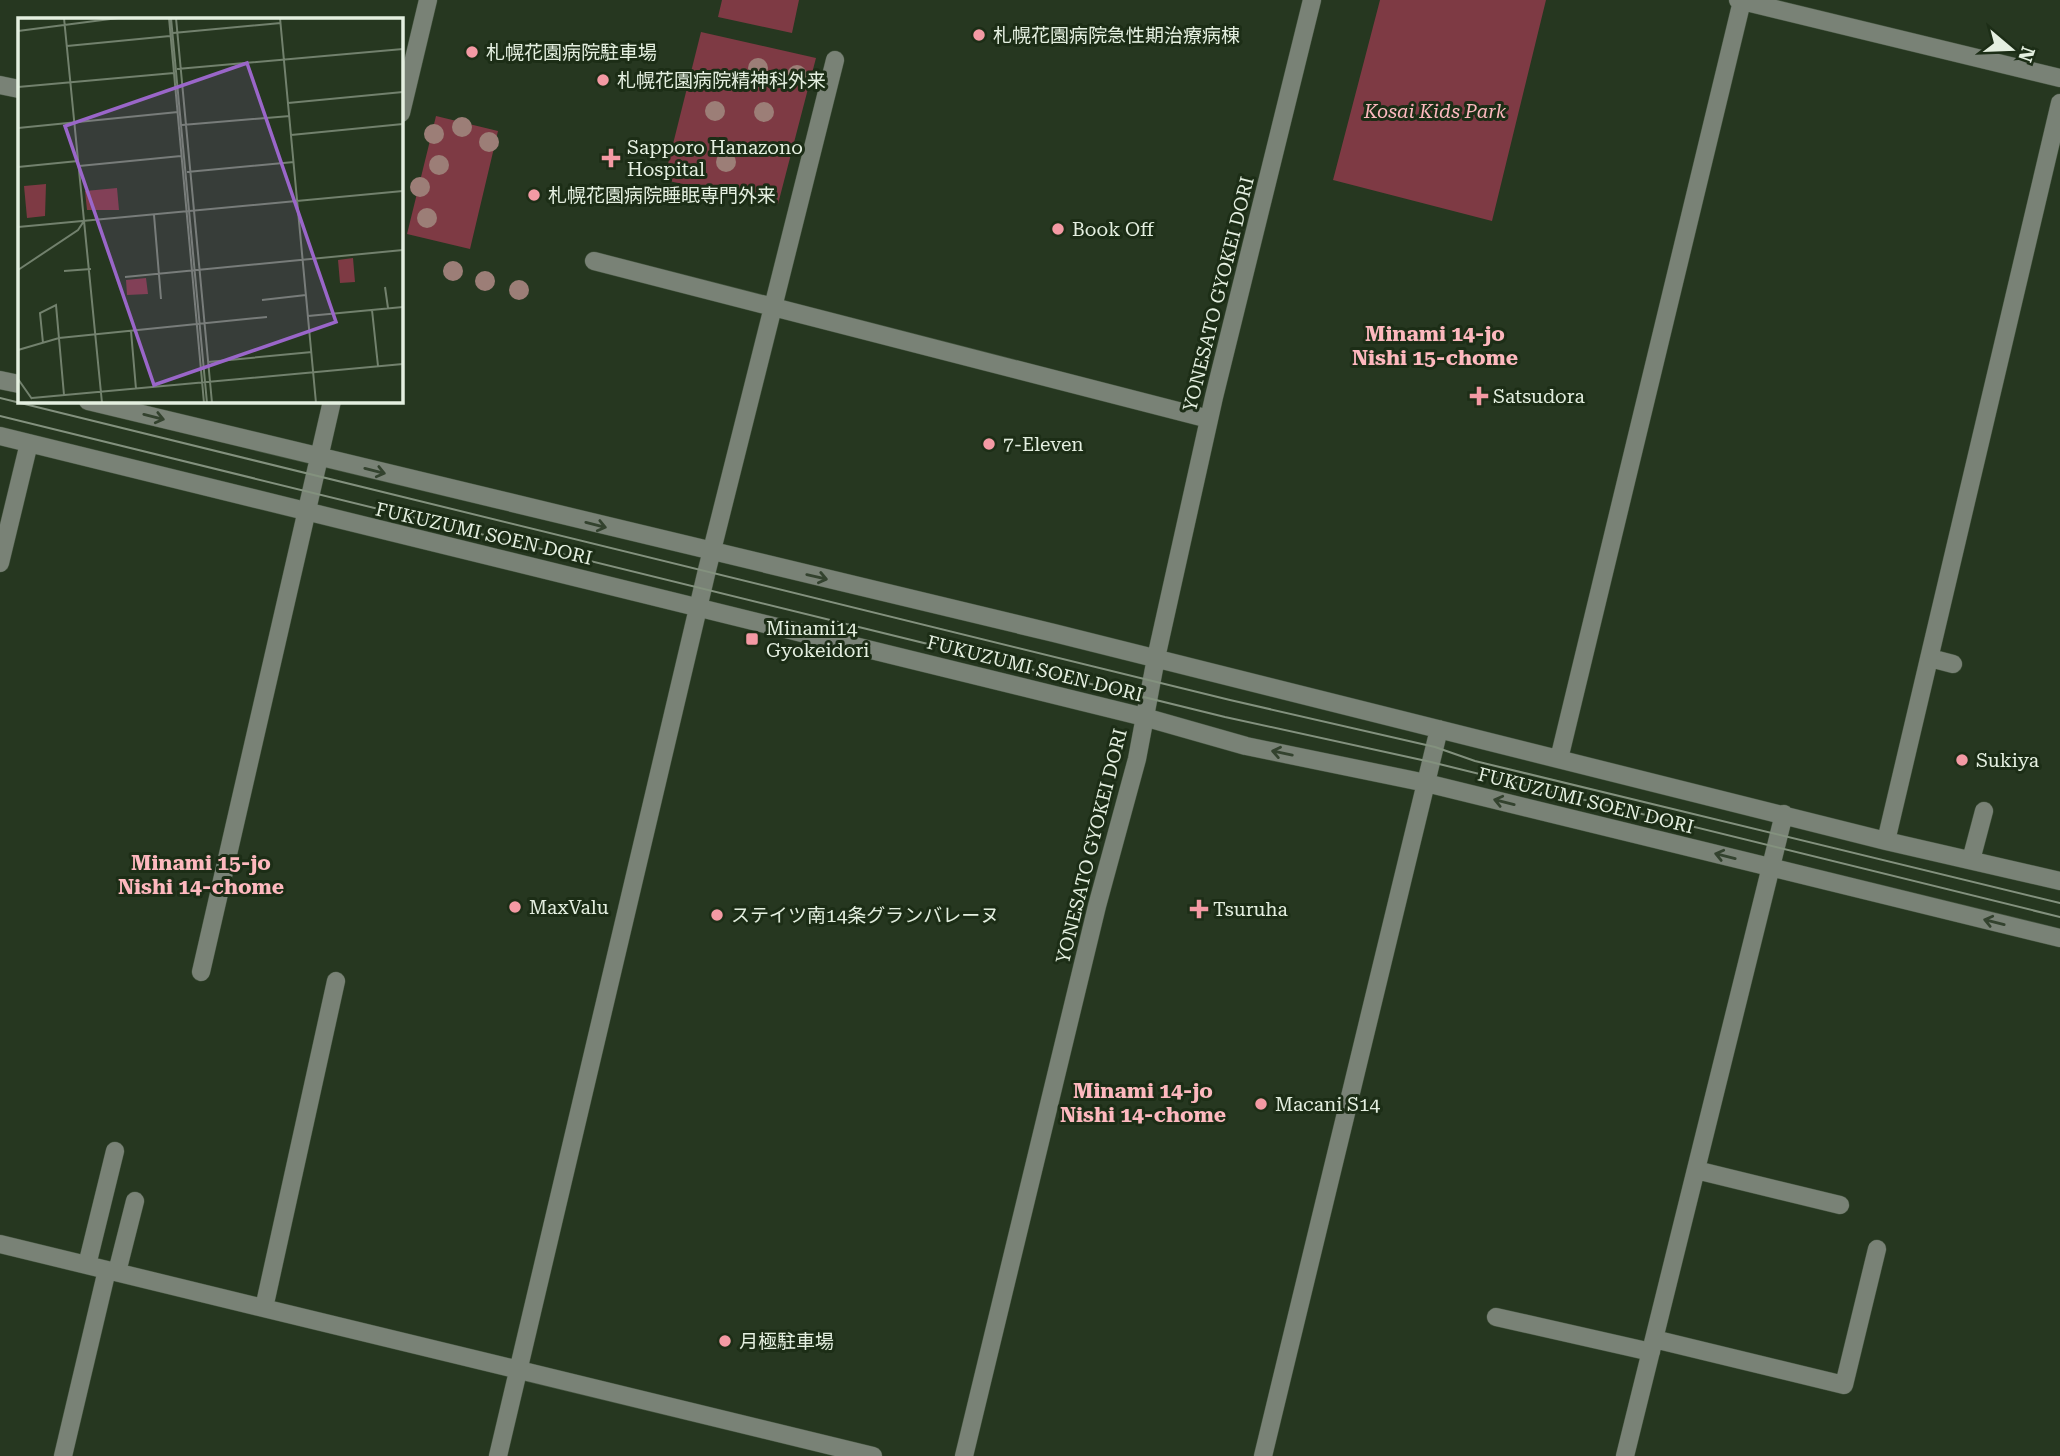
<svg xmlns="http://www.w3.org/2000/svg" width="2060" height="1456" font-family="'Roboto Serif','Noto Sans JP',serif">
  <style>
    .green { fill: #7e3a44 }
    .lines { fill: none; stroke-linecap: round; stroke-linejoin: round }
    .minor-casing { stroke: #44543f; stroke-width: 19 }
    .minor { stroke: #798276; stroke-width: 18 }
    .tram { stroke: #83917e; stroke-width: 2 }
    .tree { fill: #9c7e77 }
    .oneway { stroke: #33422e }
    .poi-dot { fill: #f49aa4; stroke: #1c2d16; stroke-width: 2.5 }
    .labels { text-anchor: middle; stroke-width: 6; stroke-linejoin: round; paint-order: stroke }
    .poi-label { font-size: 19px; fill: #e4efe0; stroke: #1c2d16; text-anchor: start }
    .park-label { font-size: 19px; font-style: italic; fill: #fdb9bf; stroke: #1c2d16 }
    .street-label { font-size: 19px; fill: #e4efe0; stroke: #1c2d16 }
    .neighbourhood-label { font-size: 21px; font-weight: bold; fill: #fdb8be; stroke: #1c2d16 }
    .inset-road { fill: none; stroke: #72816d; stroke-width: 2 }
    .view { fill: #9a66c9; fill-opacity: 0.15; stroke: #9a66c9; stroke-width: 3.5 }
    .inset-edge { fill: none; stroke: #e4efe0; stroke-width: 3.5 }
  </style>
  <rect width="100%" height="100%" fill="#263720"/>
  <path class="green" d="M 722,0 L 799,0 L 792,33 L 718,17 Z
    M 1380,0 L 1546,0 L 1492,221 L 1333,180 Z
    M 701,32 L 816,58 L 778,204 L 664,180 Z
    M 436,116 L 498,131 L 470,249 L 407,234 Z"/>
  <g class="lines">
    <defs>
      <path id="minor" d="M 1738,0 L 2060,78
        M 0,85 L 19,89
        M 401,113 L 428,0
        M 594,261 L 1209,419
        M 0,380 L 19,384
        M 88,401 L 1054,633 L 1886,841 L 2060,881
        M 0,436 L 1144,717 L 1246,746 L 1426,783 L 2060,938
        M 0,563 L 29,443
        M 1930,658 L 1953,664
        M 1559,759 L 1742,1
        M 1886,841 L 2060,103
        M 1971,860 L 1984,811
        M 201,972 L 332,401
        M 1696,1170 L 1840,1205
        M 0,1244 L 873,1456
        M 87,1265 L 115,1151
        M 117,1272 L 135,1201
        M 264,1308 L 336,981
        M 1496,1317 L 1651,1352
        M 1654,1339 L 1844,1385 L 1877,1249
        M 63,1456 L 107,1270
        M 498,1456 L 707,570 L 835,60
        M 964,1456 L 1097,906 L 1137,759 L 1156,658 L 1214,397 L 1312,0
        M 1263,1456 L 1439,729
        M 1625,1456 L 1784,814"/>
    </defs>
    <use href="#minor" class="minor-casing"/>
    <use href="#minor" class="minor"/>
    <path class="tram" d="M 0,398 L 1230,700 L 1435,747 L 1475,761 L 2060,903
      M 0,416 L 1225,717 L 1431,762 L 2060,917"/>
  </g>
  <g class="tree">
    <circle cx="758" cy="68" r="10"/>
    <circle cx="797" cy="75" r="10"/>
    <circle cx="715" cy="111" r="10"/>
    <circle cx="764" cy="112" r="10"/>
    <circle cx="462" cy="127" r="10"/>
    <circle cx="434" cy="134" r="10"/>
    <circle cx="489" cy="142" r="10"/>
    <circle cx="726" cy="162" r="10"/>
    <circle cx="439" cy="165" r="10"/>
    <circle cx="420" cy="187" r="10"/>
    <circle cx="427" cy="218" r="10"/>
    <circle cx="453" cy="271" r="10"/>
    <circle cx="485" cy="281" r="10"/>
    <circle cx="519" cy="290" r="10"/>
  </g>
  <defs><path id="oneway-shaft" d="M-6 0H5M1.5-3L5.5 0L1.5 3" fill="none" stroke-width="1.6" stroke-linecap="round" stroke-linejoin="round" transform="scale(1.75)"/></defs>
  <g class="oneway">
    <use href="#oneway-shaft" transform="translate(154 417) rotate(14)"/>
    <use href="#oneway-shaft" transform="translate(375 471) rotate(14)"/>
    <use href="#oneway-shaft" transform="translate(596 525) rotate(14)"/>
    <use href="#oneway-shaft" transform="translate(817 577) rotate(13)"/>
    <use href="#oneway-shaft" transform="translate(1282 753) rotate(-168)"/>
    <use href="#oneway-shaft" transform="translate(1504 802) rotate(-166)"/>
    <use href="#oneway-shaft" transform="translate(1725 856) rotate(-166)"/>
    <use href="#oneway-shaft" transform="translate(1994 922) rotate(-166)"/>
  </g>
  <g class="poi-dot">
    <circle cx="979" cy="35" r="7"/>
    <circle cx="472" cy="52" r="7"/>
    <circle cx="603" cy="80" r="7"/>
    <path d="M607.5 147.5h7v7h7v7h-7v7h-7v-7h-7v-7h7z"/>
    <circle cx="534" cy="195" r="7"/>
    <circle cx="1058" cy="229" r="7"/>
    <path d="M1475.5 385.5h7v7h7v7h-7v7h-7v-7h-7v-7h7z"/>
    <circle cx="989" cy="444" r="7"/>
    <rect x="745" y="632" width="14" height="14" rx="3.5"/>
    <circle cx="1962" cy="760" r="7"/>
    <circle cx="515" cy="907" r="7"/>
    <path d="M1195.5 898.5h7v7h7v7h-7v7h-7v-7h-7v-7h7z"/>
    <circle cx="717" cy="915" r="7"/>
    <circle cx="1261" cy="1104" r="7"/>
    <circle cx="725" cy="1341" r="7"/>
  </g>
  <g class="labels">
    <g class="poi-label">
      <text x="993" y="42">札幌花園病院急性期治療病棟</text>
      <text x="486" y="59">札幌花園病院駐車場</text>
      <text x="617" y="87">札幌花園病院精神科外来</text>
      <text x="627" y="154">Sapporo Hanazono<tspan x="627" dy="22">Hospital</tspan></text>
      <text x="548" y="202">札幌花園病院睡眠専門外来</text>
      <text x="1072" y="236">Book Off</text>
      <text x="1493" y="403">Satsudora</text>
      <text x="1003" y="451">7-Eleven</text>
      <text x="766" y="635">Minami14<tspan x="766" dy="22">Gyokeidori</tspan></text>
      <text x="1976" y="767">Sukiya</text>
      <text x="529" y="914">MaxValu</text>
      <text x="1213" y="916">Tsuruha</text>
      <text x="731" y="922">ステイツ南14条グランバレーヌ</text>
      <text x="1275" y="1111">Macani S14</text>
      <text x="739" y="1348">月極駐車場</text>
    </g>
    <g class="park-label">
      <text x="1435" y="118">Kosai Kids Park</text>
    </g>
    <g class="street-label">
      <text transform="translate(1218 294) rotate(-76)" y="7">YONESATO GYOKEI DORI</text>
      <text transform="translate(484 533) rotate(13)" y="7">FUKUZUMI SOEN DORI</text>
      <text transform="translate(1035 668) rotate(14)" y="7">FUKUZUMI SOEN DORI</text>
      <text transform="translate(1586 800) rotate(14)" y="7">FUKUZUMI SOEN DORI</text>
      <text transform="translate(1091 846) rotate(-76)" y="7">YONESATO GYOKEI DORI</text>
    </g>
    <g class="neighbourhood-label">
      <text x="1435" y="341">Minami 14-jo<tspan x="1435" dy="24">Nishi 15-chome</tspan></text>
      <text x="201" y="870">Minami 15-jo<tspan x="201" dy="24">Nishi 14-chome</tspan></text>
      <text x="1143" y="1098">Minami 14-jo<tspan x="1143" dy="24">Nishi 14-chome</tspan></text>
    </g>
  </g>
  <g transform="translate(18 18)">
    <rect width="385" height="385" fill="#263720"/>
    <path d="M 28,166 L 27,198 L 9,200 L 6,168 ZM 99,170 L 101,192 L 69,192 L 67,173 ZM 335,240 L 337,264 L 322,265 L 320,242 ZM 128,260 L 130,276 L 109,277 L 108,262 Z" fill="#7e3a44"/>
    <path class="inset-road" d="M 46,0 L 84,385M 151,0 L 186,385M 153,0 L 189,385M 158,0 L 194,385M 262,0 L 298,385M 0,13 L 100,0M 155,15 L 263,5M 49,28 L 152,18M 159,51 L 385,31M 0,69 L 156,55M 270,85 L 385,74M 164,107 L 272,98M 0,110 L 160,94M 273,117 L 385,106M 61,148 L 163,138M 0,149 L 60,143M 169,154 L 276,144M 136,197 L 143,281M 0,209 L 385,173M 0,252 L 60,212 L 66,203M 46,253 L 73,251M 107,259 L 385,232M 367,269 L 370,290M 244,282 L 288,277M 354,292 L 360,348M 290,298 L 385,289M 113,313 L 118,371M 25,325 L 22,295 L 38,287 L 46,377M 0,332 L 41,320 L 249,299M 190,344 L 294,334M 0,361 L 14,381M 14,380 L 385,346"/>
    <path class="view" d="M 229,45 L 318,304 L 136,367 L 47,108 Z"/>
    <rect width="385" height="385" class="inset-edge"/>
  </g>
  <g transform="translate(2011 49) rotate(109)" stroke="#1c2d16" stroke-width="5" paint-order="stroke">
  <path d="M0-5L12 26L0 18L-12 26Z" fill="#e4efe0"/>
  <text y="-10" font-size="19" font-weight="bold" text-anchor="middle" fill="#e4efe0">N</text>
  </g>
</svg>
